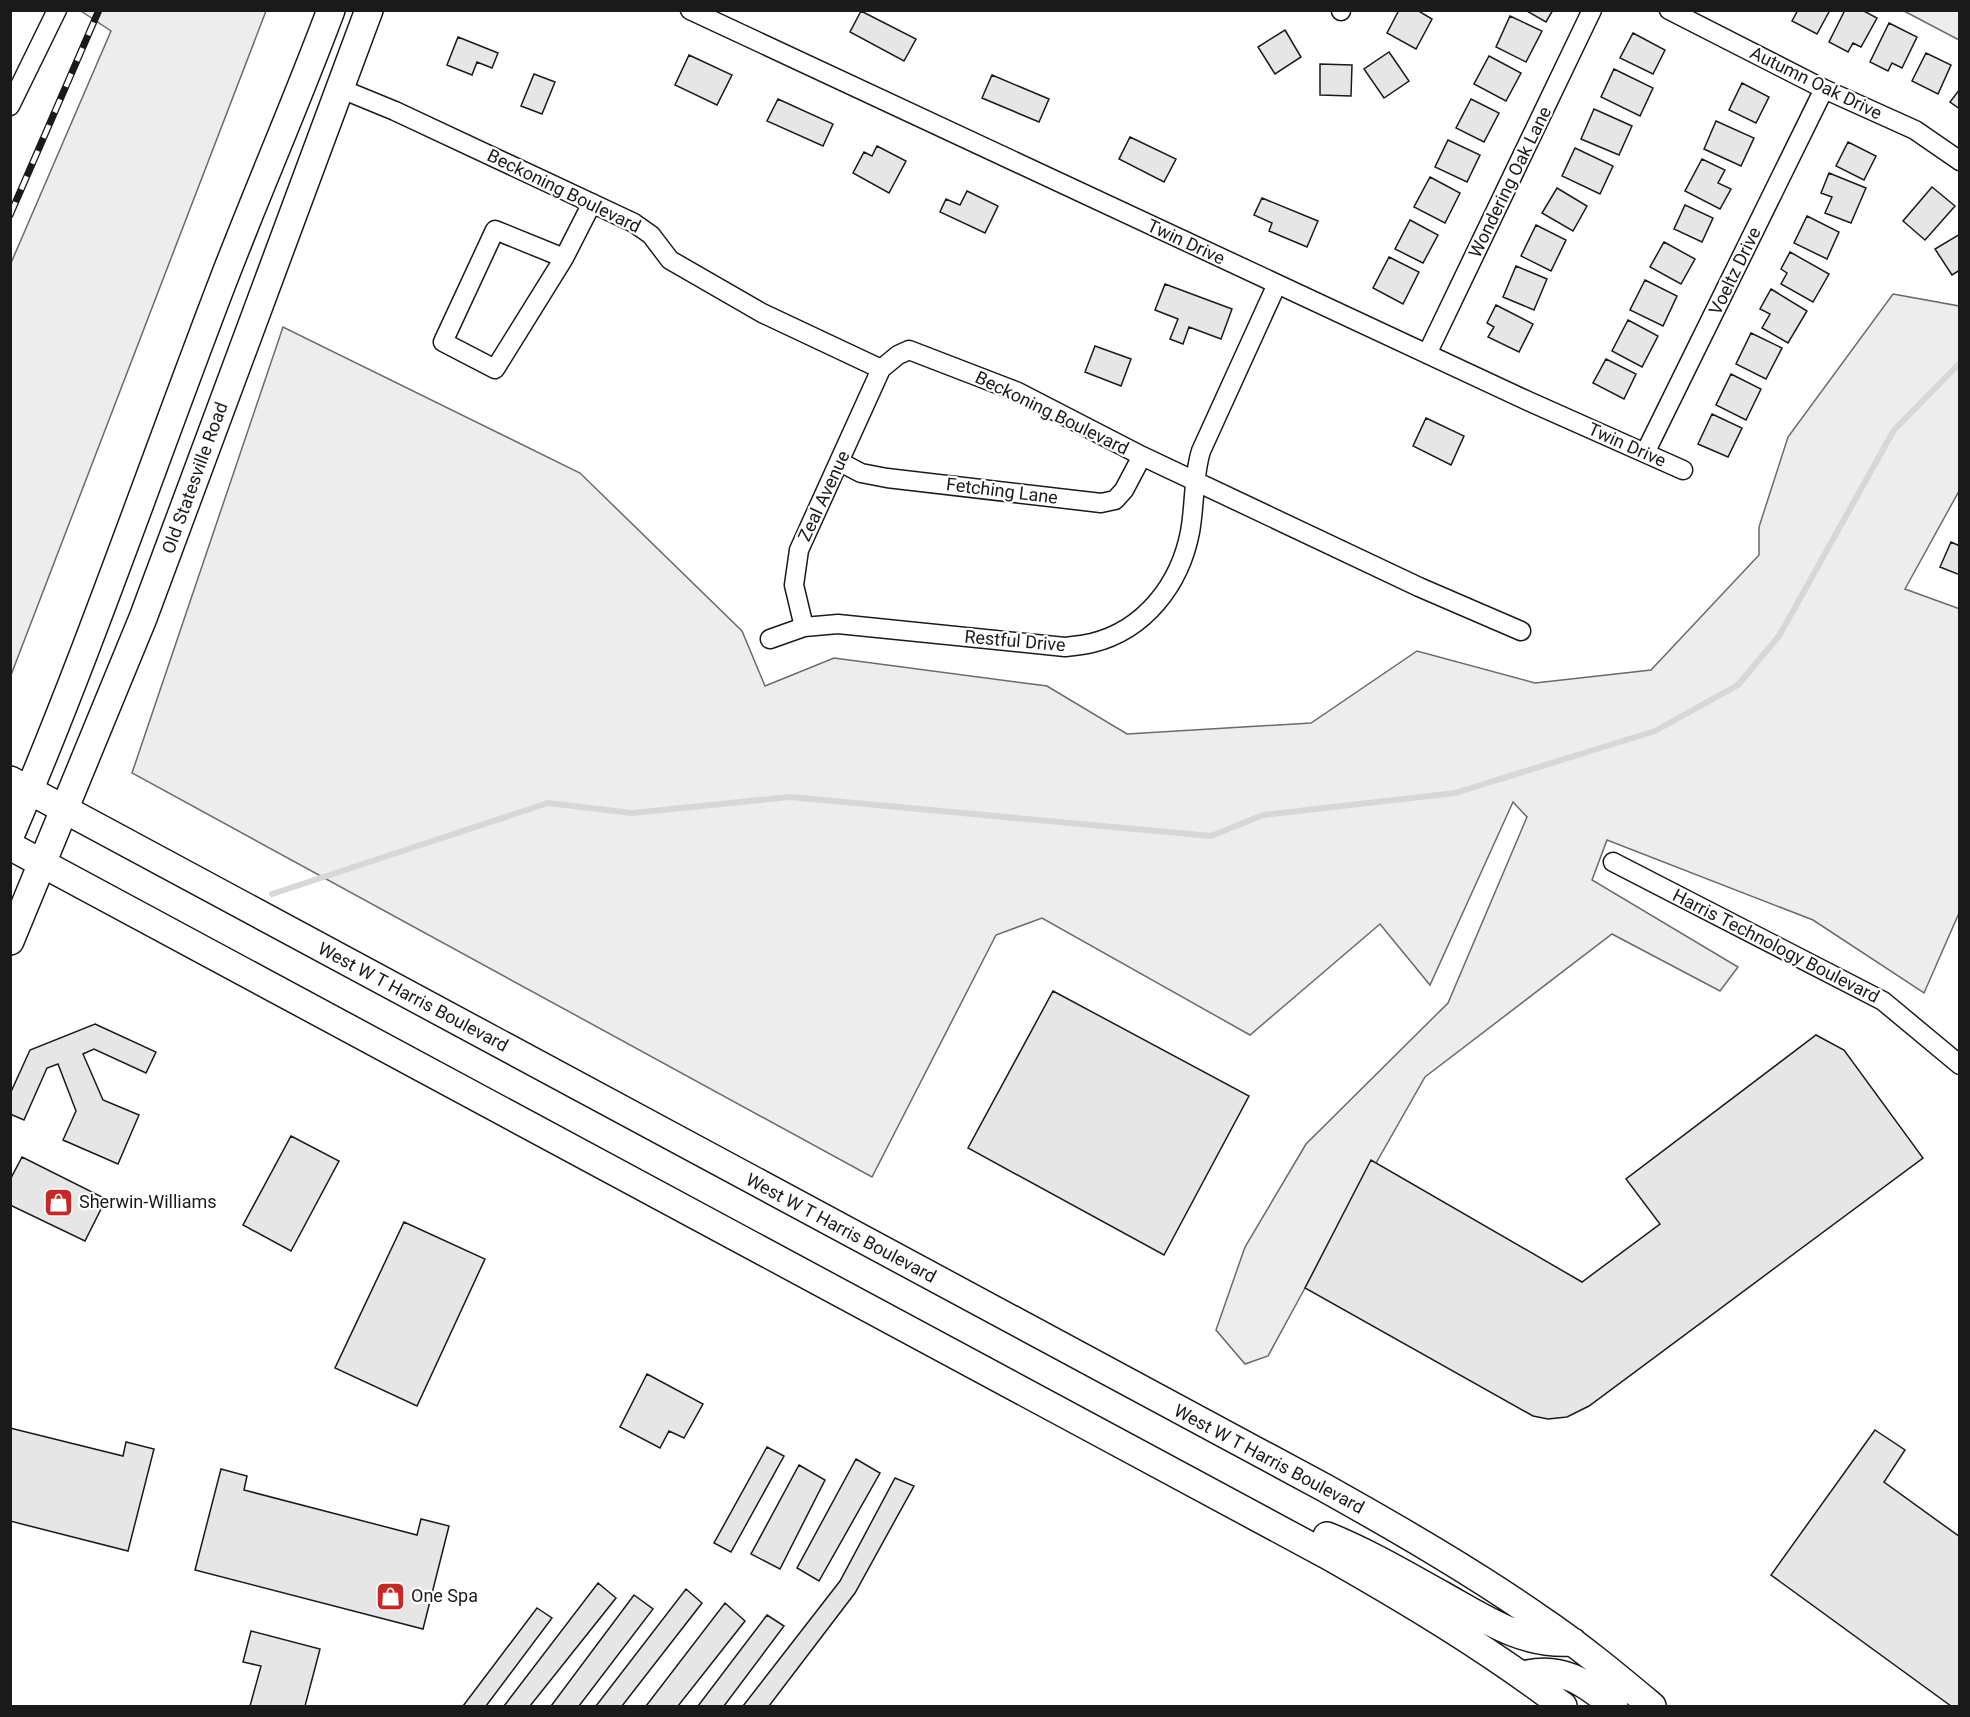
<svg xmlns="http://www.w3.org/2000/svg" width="1970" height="1717" font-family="Roboto,sans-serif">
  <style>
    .green { fill: #ededed; stroke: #6a6a6a; stroke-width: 1.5 }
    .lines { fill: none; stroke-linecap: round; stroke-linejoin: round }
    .stream { stroke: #d7d7d7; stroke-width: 6 }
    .building { fill: #e6e6e6; stroke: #1a1a1a; stroke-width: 1.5 }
    .minor-casing { stroke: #1a1a1a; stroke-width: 21 }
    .primary-casing { stroke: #1a1a1a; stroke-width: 30 }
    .minor { stroke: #fff; stroke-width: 18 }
    .primary { stroke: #fff; stroke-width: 27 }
    .rail-casing { stroke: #1a1a1a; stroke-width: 7 }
    .rail { stroke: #fff; stroke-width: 4.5; stroke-dasharray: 14; stroke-linecap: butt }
    .labels { text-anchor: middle; stroke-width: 4.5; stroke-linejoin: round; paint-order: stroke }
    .street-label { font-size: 18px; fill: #1a1a1a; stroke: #fff }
    .poi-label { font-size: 18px; fill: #1a1a1a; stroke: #fff; text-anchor: start }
  </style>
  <rect width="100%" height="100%" fill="#fff"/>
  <path class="green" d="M 81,11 L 266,11 L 11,675 L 11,263 L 111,31 Z
    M 1904,11 L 1959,11 L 1959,40 Z
    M 1893,294 L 1959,306 L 1959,491 L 1905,589 L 1960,609 L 1959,913 L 1924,993 L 1813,920 L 1607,840 L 1592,880 L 1738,967 L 1720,991 L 1612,934 L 1425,1077 L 1305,1288 L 1268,1356 L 1245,1364 L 1216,1330 L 1245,1247 L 1306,1144 L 1448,1003 L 1527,817 L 1513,802 L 1430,985 L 1380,924 L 1250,1035 L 1042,918 L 996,935 L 872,1177 L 132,773 L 283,327 L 580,473 L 742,631 L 765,686 L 834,658 L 1047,686 L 1127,734 L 1311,723 L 1417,651 L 1535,683 L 1651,670 L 1759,555 L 1759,527 L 1788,437 Z"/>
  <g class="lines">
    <path class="stream" d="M 272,894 L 548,803 L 632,813 L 790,797 L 1211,836 L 1263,815 L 1455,793 L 1655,731 L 1738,685 L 1779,636 L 1894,430 L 1960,363"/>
  </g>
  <path class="building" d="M 1399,10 L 1417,10 L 1432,19 L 1416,49 L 1387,33 Z
    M 1525,10 L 1553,10 L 1546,22 Z
    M 1798,10 L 1830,10 L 1817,34 L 1792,21 Z
    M 1845,10 L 1862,10 L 1877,18 L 1861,47 L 1853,43 L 1848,52 L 1829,42 Z
    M 861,11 L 916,39 L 904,61 L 850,32 Z
    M 1510,16 L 1542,31 L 1526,62 L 1496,47 Z
    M 1889,23 L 1917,37 L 1902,68 L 1892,63 L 1888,71 L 1870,62 Z
    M 1285,30 L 1301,57 L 1275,74 L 1258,47 Z
    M 1633,33 L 1665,50 L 1653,74 L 1620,58 Z
    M 458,37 L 498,53 L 492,68 L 477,62 L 472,75 L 447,65 Z
    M 1389,52 L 1409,81 L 1384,98 L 1364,69 Z
    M 1926,53 L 1951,65 L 1938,94 L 1912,81 Z
    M 689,55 L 732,75 L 717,105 L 675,85 Z
    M 1489,56 L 1521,73 L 1506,101 L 1474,84 Z
    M 1320,64 L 1352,65 L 1351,96 L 1320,95 Z
    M 1614,69 L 1653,88 L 1640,116 L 1601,97 Z
    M 534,74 L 555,82 L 542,114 L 521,106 Z
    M 992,75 L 1049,99 L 1039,122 L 982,98 Z
    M 1742,83 L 1769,97 L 1756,123 L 1729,110 Z
    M 1960,89 L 1960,109 L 1950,102 Z
    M 778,99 L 833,124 L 823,146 L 767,121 Z
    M 1471,99 L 1499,113 L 1484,142 L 1456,128 Z
    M 1594,109 L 1632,126 L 1619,155 L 1581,139 Z
    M 1716,121 L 1754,138 L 1741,166 L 1704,149 Z
    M 1130,137 L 1176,159 L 1164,182 L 1119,159 Z
    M 1448,140 L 1480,155 L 1467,182 L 1435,167 Z
    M 1848,142 L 1876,156 L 1864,180 L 1836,166 Z
    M 877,146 L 906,161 L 889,193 L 853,173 L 864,152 L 872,156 Z
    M 1575,148 L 1613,166 L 1600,194 L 1562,176 Z
    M 1702,159 L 1725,170 L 1718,183 L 1731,189 L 1720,209 L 1685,191 Z
    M 1829,173 L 1866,188 L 1851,223 L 1825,213 L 1832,197 L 1821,193 Z
    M 1430,177 L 1460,193 L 1445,223 L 1414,207 Z
    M 1932,187 L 1955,206 L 1925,240 L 1903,221 Z
    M 1557,188 L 1587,206 L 1573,231 L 1542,213 Z
    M 967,191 L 998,206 L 985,233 L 940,212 L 946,199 L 960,205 Z
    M 1262,198 L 1318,221 L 1307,247 L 1269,231 L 1272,223 L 1254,215 Z
    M 1685,205 L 1713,218 L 1702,242 L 1674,229 Z
    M 1807,216 L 1839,232 L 1827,259 L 1794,243 Z
    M 1410,220 L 1438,235 L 1423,263 L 1395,249 Z
    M 1536,225 L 1566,240 L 1551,271 L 1521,256 Z
    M 1960,234 L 1960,270 L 1952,275 L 1935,249 Z
    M 1664,242 L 1695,259 L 1681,284 L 1650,267 Z
    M 1790,252 L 1829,274 L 1813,302 L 1781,284 L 1787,273 L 1781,269 Z
    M 1389,257 L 1419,272 L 1403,304 L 1373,288 Z
    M 1516,266 L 1547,279 L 1534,310 L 1503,297 Z
    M 1645,280 L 1677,296 L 1663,326 L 1630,310 Z
    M 1165,284 L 1232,309 L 1221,339 L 1189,327 L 1183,344 L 1170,339 L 1178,319 L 1155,310 Z
    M 1771,289 L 1807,311 L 1788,343 L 1762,328 L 1770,314 L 1760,309 Z
    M 1496,305 L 1533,324 L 1519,352 L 1488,337 L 1494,327 L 1487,323 Z
    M 1628,320 L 1658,336 L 1642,367 L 1612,351 Z
    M 1751,333 L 1782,348 L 1766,379 L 1736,364 Z
    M 1095,346 L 1131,359 L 1121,386 L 1085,372 Z
    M 1606,359 L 1636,374 L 1624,399 L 1593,383 Z
    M 1731,374 L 1761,389 L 1746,420 L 1716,405 Z
    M 1712,414 L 1742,428 L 1728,457 L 1698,444 Z
    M 1426,418 L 1464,436 L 1451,465 L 1413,446 Z
    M 1951,542 L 1960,546 L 1960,575 L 1940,567 Z
    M 1053,991 L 1249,1096 L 1164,1255 L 968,1148 Z
    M 95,1024 L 156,1052 L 146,1073 L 94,1049 L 83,1054 L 103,1100 L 139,1115 L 118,1164 L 63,1140 L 76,1111 L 58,1064 L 47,1068 L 24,1120 L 10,1114 L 10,1094 L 30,1050 Z
    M 1816,1035 L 1844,1050 L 1923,1158 L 1589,1406 L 1567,1417 L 1548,1419 L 1533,1416 L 1305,1288 L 1371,1160 L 1582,1282 L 1660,1224 L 1626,1179 Z
    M 291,1136 L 339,1161 L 291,1251 L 243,1225 Z
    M 22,1157 L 106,1199 L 85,1241 L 10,1205 L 10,1180 Z
    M 404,1222 L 485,1259 L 417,1406 L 335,1368 Z
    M 647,1374 L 703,1404 L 684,1438 L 669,1431 L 660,1448 L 620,1427 Z
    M 10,1428 L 123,1456 L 126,1442 L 154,1449 L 128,1551 L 10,1521 Z
    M 1875,1430 L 1905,1450 L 1884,1482 L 1960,1537 L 1960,1706 L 1951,1706 L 1771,1575 Z
    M 767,1447 L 784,1456 L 731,1552 L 714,1543 Z
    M 856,1459 L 880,1473 L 819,1581 L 797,1568 Z
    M 799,1465 L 825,1480 L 780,1569 L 751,1554 Z
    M 221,1469 L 247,1476 L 244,1490 L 417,1535 L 421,1519 L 449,1526 L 423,1629 L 195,1570 Z
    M 895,1478 L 914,1486 L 855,1593 L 769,1706 L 743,1706 L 840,1581 Z
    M 598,1583 L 616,1598 L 530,1706 L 504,1706 Z
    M 686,1589 L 702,1603 L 622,1706 L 596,1706 Z
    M 634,1595 L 653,1609 L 579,1706 L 551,1706 Z
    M 725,1603 L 745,1621 L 678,1706 L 646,1706 Z
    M 537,1608 L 552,1618 L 486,1706 L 463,1706 Z
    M 767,1615 L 784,1626 L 724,1706 L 698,1706 Z
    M 251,1631 L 320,1649 L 305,1706 L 250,1706 L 261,1666 L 243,1662 Z"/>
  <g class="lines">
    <defs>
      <path id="minor" d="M 690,10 L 1528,401 L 1683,470
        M 1341,10 L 1341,11
        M 1669,10 L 1824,89 L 1915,130 L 1960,161
        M 339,88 L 395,111 L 634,223 L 651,235 L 670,260 L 762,313 L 881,369 L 898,355 L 909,350 L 1018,392 L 1142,456 L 1419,587 L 1521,631
        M 10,106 L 57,10
        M 564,258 L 495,230 L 443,342 L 495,369 L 564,258 L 592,203
        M 1427,354 L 1592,10
        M 1645,453 L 1824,89
        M 840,462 L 861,473 L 887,478 L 1101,503 L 1115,500 L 1124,490 L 1142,456
        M 804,627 L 794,585 L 799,550 L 881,369
        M 770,639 L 804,627 L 838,624 L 1065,647 C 1074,646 1084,645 1092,643 C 1145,630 1180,584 1190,532 C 1195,505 1193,477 1201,451 L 1277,284
        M 1613,862 L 1883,1001 L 1960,1065"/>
      <path id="primary" d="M 10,780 L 1325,1488 C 1398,1529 1471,1571 1540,1619 C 1579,1645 1616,1676 1652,1706
        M 10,836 C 88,654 152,466 223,281 C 258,190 297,101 331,10
        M 10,846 L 1327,1555 C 1408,1601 1488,1649 1563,1706
        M 10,941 L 143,618 L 369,10
        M 1327,1536 C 1367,1552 1404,1574 1442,1595 C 1483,1618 1523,1646 1573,1642
        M 1523,1675 C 1562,1665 1584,1682 1614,1706"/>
    </defs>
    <use href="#minor" class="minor-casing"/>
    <use href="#primary" class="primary-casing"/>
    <use href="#minor" class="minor"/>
    <use href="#primary" class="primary"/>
    <defs>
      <path id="rail" d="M 10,215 L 99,10"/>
    </defs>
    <use href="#rail" class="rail-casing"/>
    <use href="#rail" class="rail"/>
  </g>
  <defs>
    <symbol id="shop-square" viewBox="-11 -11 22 22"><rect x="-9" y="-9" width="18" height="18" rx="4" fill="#c62828" stroke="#fff"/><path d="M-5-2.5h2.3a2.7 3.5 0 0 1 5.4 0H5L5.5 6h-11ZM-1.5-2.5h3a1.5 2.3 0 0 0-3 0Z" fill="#fff"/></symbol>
  </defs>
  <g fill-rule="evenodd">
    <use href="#shop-square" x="42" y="1186" width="33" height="33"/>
    <use href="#shop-square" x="374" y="1580" width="33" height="33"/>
  </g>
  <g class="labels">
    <g class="street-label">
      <text transform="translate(1816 83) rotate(26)" y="6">Autumn Oak Drive</text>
      <text transform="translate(1510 182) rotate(-64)" y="6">Wondering Oak Lane</text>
      <text transform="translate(564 191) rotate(26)" y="6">Beckoning Boulevard</text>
      <text transform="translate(1186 242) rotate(25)" y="6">Twin Drive</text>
      <text transform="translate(1735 271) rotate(-64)" y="6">Voeltz Drive</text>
      <text transform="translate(1052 413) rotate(26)" y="6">Beckoning Boulevard</text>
      <text transform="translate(1627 445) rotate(24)" y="6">Twin Drive</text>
      <text transform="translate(195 478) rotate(-70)" y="6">Old Statesville Road</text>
      <text transform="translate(1002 491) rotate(7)" y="6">Fetching Lane</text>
      <text transform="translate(824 496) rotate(-65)" y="6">Zeal Avenue</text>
      <text transform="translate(1015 641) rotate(5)" y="6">Restful Drive</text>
      <text transform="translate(1776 946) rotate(27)" y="6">Harris Technology Boulevard</text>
      <text transform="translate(413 997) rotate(28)" y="6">West W T Harris Boulevard</text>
      <text transform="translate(841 1228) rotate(28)" y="6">West W T Harris Boulevard</text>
      <text transform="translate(1269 1459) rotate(28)" y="6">West W T Harris Boulevard</text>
    </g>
    <g class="poi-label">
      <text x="79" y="1208">Sherwin-Williams</text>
      <text x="411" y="1602">One Spa</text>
    </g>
  </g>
  <rect width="1970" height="1717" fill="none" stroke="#1a1a1a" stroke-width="24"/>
</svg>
